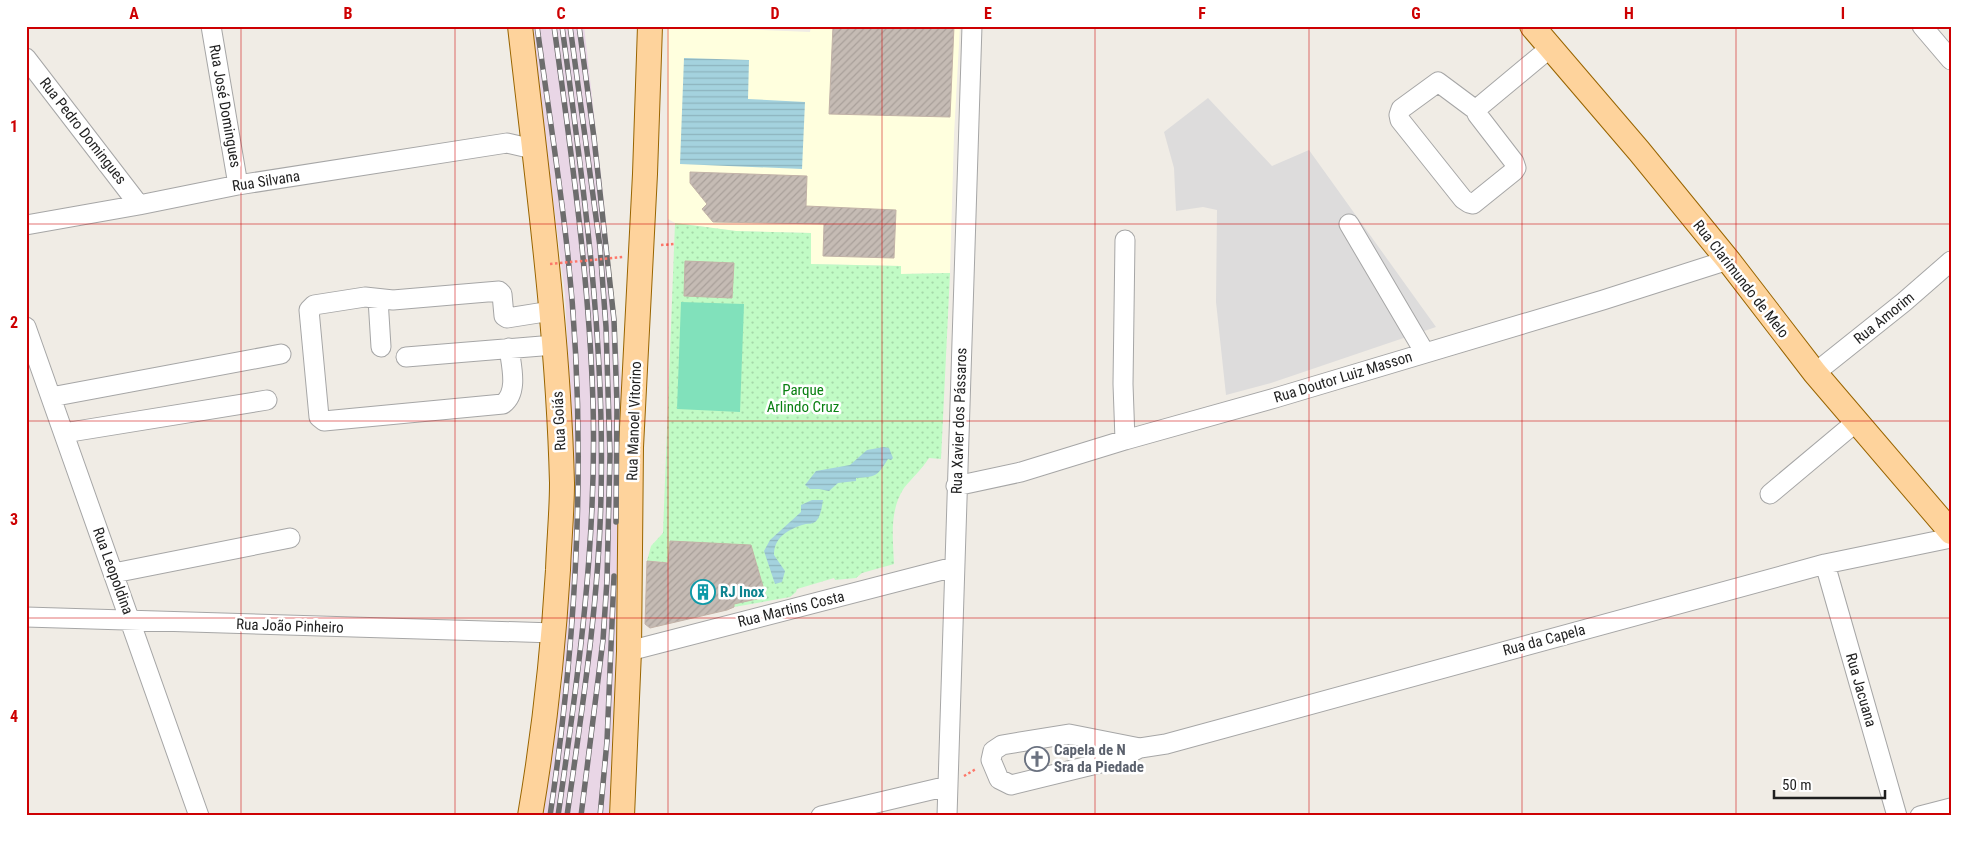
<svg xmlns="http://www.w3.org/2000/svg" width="1977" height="842" font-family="'Roboto Condensed',sans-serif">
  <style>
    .residential { fill: #dddcdc }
    .industrial { fill: #e9d6e6 }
    .education { fill: #ffffde }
    .park { fill: url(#park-dots) }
    .pitch { fill: #81e1bb }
    .water { fill: url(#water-rules) }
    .building { fill: url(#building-hatch); stroke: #c2b2a7 }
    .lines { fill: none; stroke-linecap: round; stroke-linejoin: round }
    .minor-casing { stroke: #a6a6a6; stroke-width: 21 }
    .major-casing { stroke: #996500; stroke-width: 26 }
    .path { stroke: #fd7769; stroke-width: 2.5; stroke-dasharray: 2.5 2.5; stroke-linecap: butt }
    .minor { stroke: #fff; stroke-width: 19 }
    .major { stroke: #fed39c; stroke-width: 24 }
    .rail-casing { stroke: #6d6d6d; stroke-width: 5.5 }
    .rail { stroke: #fff; stroke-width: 4; stroke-dasharray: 11; stroke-linecap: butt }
    .path-bridge { stroke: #fd7769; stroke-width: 2.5; stroke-dasharray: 2.5 2.5; stroke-linecap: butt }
    .grid { fill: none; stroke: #cd0002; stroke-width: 1; stroke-opacity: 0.55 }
    .labels { text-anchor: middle; stroke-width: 5; stroke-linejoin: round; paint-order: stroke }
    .street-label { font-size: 15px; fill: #1f1f1f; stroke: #fff }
    .park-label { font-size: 15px; fill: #098012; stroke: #fff }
    .culture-label { font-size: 15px; font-weight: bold; fill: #0d838f; stroke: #fff; text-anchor: start }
    .worship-label { font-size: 15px; font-weight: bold; fill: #5b616d; stroke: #fff; text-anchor: start }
    .neatline { fill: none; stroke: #cd0002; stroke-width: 2 }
    .grid-label { font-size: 16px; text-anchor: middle; font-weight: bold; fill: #cd0002 }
  </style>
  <defs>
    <pattern id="park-dots" width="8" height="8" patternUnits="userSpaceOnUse" patternTransform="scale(1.25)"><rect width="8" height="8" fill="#c1fbc5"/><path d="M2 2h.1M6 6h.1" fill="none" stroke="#a5d7a9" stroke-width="1.8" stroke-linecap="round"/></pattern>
    <pattern id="water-rules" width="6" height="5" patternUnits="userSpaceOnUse" patternTransform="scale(1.25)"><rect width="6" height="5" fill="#a4d2de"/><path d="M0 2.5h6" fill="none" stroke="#8db4be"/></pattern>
    <pattern id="building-hatch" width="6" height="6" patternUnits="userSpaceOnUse" patternTransform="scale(1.25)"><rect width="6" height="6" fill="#c5bbb4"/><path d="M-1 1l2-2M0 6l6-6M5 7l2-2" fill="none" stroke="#a9a09a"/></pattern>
  </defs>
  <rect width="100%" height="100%" fill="#f0ece5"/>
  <path class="residential" d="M 1208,98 L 1272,166 L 1309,150 L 1436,327 L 1271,383 L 1226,395 L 1216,302 L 1217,210 L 1203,207 L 1176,211 L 1174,168 L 1164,132 Z"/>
  <path class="industrial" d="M 531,26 L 584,26 L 604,202 L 625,419 L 609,816 L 542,816 L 562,683 L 574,486 L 565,294 Z"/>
  <path class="education" d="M 667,26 L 810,32 L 811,26 L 960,26 L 954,135 L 950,273 L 901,274 L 900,266 L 811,264 L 811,233 L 736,231 L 675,223 L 668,219 Z"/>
  <path class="park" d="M 675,223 L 736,231 L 811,233 L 811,264 L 901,266 L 901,274 L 950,273 L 941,459 L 929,458 C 922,469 912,478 904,488 C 889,511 893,538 894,564 L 862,573 L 856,578 L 835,580 L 834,578 L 797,589 L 796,592 L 790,597 L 734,607 L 732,566 L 647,561 L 651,546 L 663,533 Z"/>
  <path class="pitch" d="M 681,302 L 744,304 L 740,412 L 677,409 Z"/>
  <path class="water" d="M 684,58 L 749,60 L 748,99 L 805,102 L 802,169 L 680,164 Z
    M 884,447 L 889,448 L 893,458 L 891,460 L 888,459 C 877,476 877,477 856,478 L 856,481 L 838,483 L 829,491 L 819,489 L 810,489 L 805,485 L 816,471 L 850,465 L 867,450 Z
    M 812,500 L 823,500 C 822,506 821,515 817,520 C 814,525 807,523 802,525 C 787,530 774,538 774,555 L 785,571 L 782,582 L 775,584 L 764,551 L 770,540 L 801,512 L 801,505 Z"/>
  <path class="building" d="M 833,26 L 954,26 L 950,117 L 829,114 Z
    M 690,172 L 807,176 L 806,206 L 896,210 L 894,258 L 823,256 L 824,224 L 713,222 L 702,209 L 707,204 L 690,183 Z
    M 685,261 L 734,263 L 732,298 L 684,296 Z
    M 670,541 L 751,545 L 766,597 L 734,604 L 734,607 L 727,610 L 650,628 L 645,624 L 647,561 L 668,563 Z"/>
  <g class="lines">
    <defs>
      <path id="minor" d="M 211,26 L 238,185
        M 1922,26 L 1951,60
        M 26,58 L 139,205
        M 1438,82 L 1477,111 L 1477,114 L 1514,162 L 1516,168 L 1514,171 L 1473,204 L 1469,203 L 1463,199 L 1400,120 L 1399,115 L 1401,109 Z
        M 1477,111 L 1479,107 L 1550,48
        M 1349,224 L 1425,353
        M 26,225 L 139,205 L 238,185 L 507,143 L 533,149
        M 378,299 L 381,347
        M 26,327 L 199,816
        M 509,348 C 511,365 519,392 503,404 L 324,421 L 319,417 L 309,310 L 314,305 L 365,297 L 393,300 L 499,291 L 502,294 L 504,316 L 507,318 L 551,311
        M 406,357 L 554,345
        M 1815,373 L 1904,302 L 1951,261
        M 51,397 L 281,354
        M 64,433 L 267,400
        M 1125,440 L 1123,384 L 1125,240
        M 956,486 L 1021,472 L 1125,440 L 1275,398 L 1603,300 L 1728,260
        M 1770,494 L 1856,422
        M 1825,564 L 1897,816
        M 114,573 L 290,538
        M 26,617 L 554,633
        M 629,651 L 954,567
        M 1140,748 L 1117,759 L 1011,785 L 999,779 L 991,760 L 993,751 L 1002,745 L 1069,734 L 1140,748 L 1166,744 L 1825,564 L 1951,538
        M 821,816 L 948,786
        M 947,816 L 972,26
        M 1920,816 L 1951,808"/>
      <path id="major" d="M 520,26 C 537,178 558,330 562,483 C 562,512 559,541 558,570 C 553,652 544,734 530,816
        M 1532,26 L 1639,151 L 1728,260 L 1815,373 L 1951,532
        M 622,816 L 629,651 L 631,447 L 645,174 L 650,26"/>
    </defs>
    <use href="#minor" class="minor-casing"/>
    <use href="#major" class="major-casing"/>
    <path class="path" d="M 661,245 L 675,244
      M 964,776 L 976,769"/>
    <use href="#minor" class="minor"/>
    <use href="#major" class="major"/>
    <defs>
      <path id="rail" d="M 537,26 C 547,100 559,174 567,247 C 588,436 578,629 550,816
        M 554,26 C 571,152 589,276 593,403 C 597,542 578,679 558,816
        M 562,26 C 583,182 605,337 601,495 C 599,602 582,709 567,816
        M 570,26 L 600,247 L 606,327 L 610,455 L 607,580 L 603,640 L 581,816
        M 579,26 L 594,138 L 614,320 L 617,404 L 616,522
        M 600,816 L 607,741 L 614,576"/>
    </defs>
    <use href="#rail" class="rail-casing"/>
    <use href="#rail" class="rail"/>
    <path class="path-bridge" d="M 550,264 L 623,257"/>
  </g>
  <path class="grid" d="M 241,26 L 241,816M 455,26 L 455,816M 668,26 L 668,816M 882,26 L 882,816M 1095,26 L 1095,816M 1309,26 L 1309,816M 1522,26 L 1522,816M 1736,26 L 1736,816M 26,224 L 1951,224M 26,421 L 1951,421M 26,618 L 1951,618"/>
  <defs>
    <symbol id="building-ring" viewBox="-11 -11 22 22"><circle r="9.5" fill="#fff" stroke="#0f9aa8" stroke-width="1.5"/><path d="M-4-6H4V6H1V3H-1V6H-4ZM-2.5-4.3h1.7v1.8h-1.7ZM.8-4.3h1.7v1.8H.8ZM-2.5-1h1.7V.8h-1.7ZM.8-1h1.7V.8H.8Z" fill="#0f9aa8"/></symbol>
    <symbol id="church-ring" viewBox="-11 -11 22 22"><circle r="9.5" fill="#fff" stroke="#6b7280" stroke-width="1.5"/><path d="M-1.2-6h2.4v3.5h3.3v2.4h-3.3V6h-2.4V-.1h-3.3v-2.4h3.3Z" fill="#6b7280"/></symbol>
  </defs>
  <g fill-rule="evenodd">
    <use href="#building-ring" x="689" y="578" width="28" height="28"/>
    <use href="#church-ring" x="1023" y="745" width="28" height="28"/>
  </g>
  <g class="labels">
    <g class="street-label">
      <text transform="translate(225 106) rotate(80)" y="5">Rua José Domingues</text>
      <text transform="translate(83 131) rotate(52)" y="5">Rua Pedro Domingues</text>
      <text transform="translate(266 181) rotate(-9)" y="5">Rua Silvana</text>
      <text transform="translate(1741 279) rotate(52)" y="5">Rua Clarimundo de Melo</text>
      <text transform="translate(1884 318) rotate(-39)" y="5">Rua Amorim</text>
      <text transform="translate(1343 377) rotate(-17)" y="5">Rua Doutor Luiz Masson</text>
      <text transform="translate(559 421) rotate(-93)" y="5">Rua Goiás</text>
      <text transform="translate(634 421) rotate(-88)" y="5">Rua Manoel Vitorino</text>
      <text transform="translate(959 421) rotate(-88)" y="5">Rua Xavier dos Pássaros</text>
      <text transform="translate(113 571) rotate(70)" y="5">Rua Leopoldina</text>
      <text transform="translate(791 609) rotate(-14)" y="5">Rua Martins Costa</text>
      <text transform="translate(290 626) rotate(2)" y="5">Rua João Pinheiro</text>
      <text transform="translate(1544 640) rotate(-15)" y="5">Rua da Capela</text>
      <text transform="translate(1861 690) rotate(74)" y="5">Rua Jacuana</text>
    </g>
    <g class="park-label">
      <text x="803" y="395">Parque<tspan x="803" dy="17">Arlindo Cruz</tspan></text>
    </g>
    <g class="culture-label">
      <text x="720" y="597">RJ Inox</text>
    </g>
    <g class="worship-label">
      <text x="1054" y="755">Capela de N<tspan x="1054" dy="17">Sra da Piedade</tspan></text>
    </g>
  </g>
  <rect width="1977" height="842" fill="none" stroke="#ffffff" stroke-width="55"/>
  <path d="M1774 790v8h111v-8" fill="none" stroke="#1f1f1f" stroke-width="2.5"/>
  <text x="1782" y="790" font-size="15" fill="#1f1f1f" stroke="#ffffff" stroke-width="4" paint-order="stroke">50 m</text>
  <rect x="28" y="28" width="1922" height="786" class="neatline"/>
  <g class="grid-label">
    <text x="134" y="19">A</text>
    <text x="348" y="19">B</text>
    <text x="561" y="19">C</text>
    <text x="775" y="19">D</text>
    <text x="988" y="19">E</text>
    <text x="1202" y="19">F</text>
    <text x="1416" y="19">G</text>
    <text x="1629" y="19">H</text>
    <text x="1843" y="19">I</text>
    <text x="14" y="132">1</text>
    <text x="14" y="328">2</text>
    <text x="14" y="525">3</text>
    <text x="14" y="722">4</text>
  </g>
</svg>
